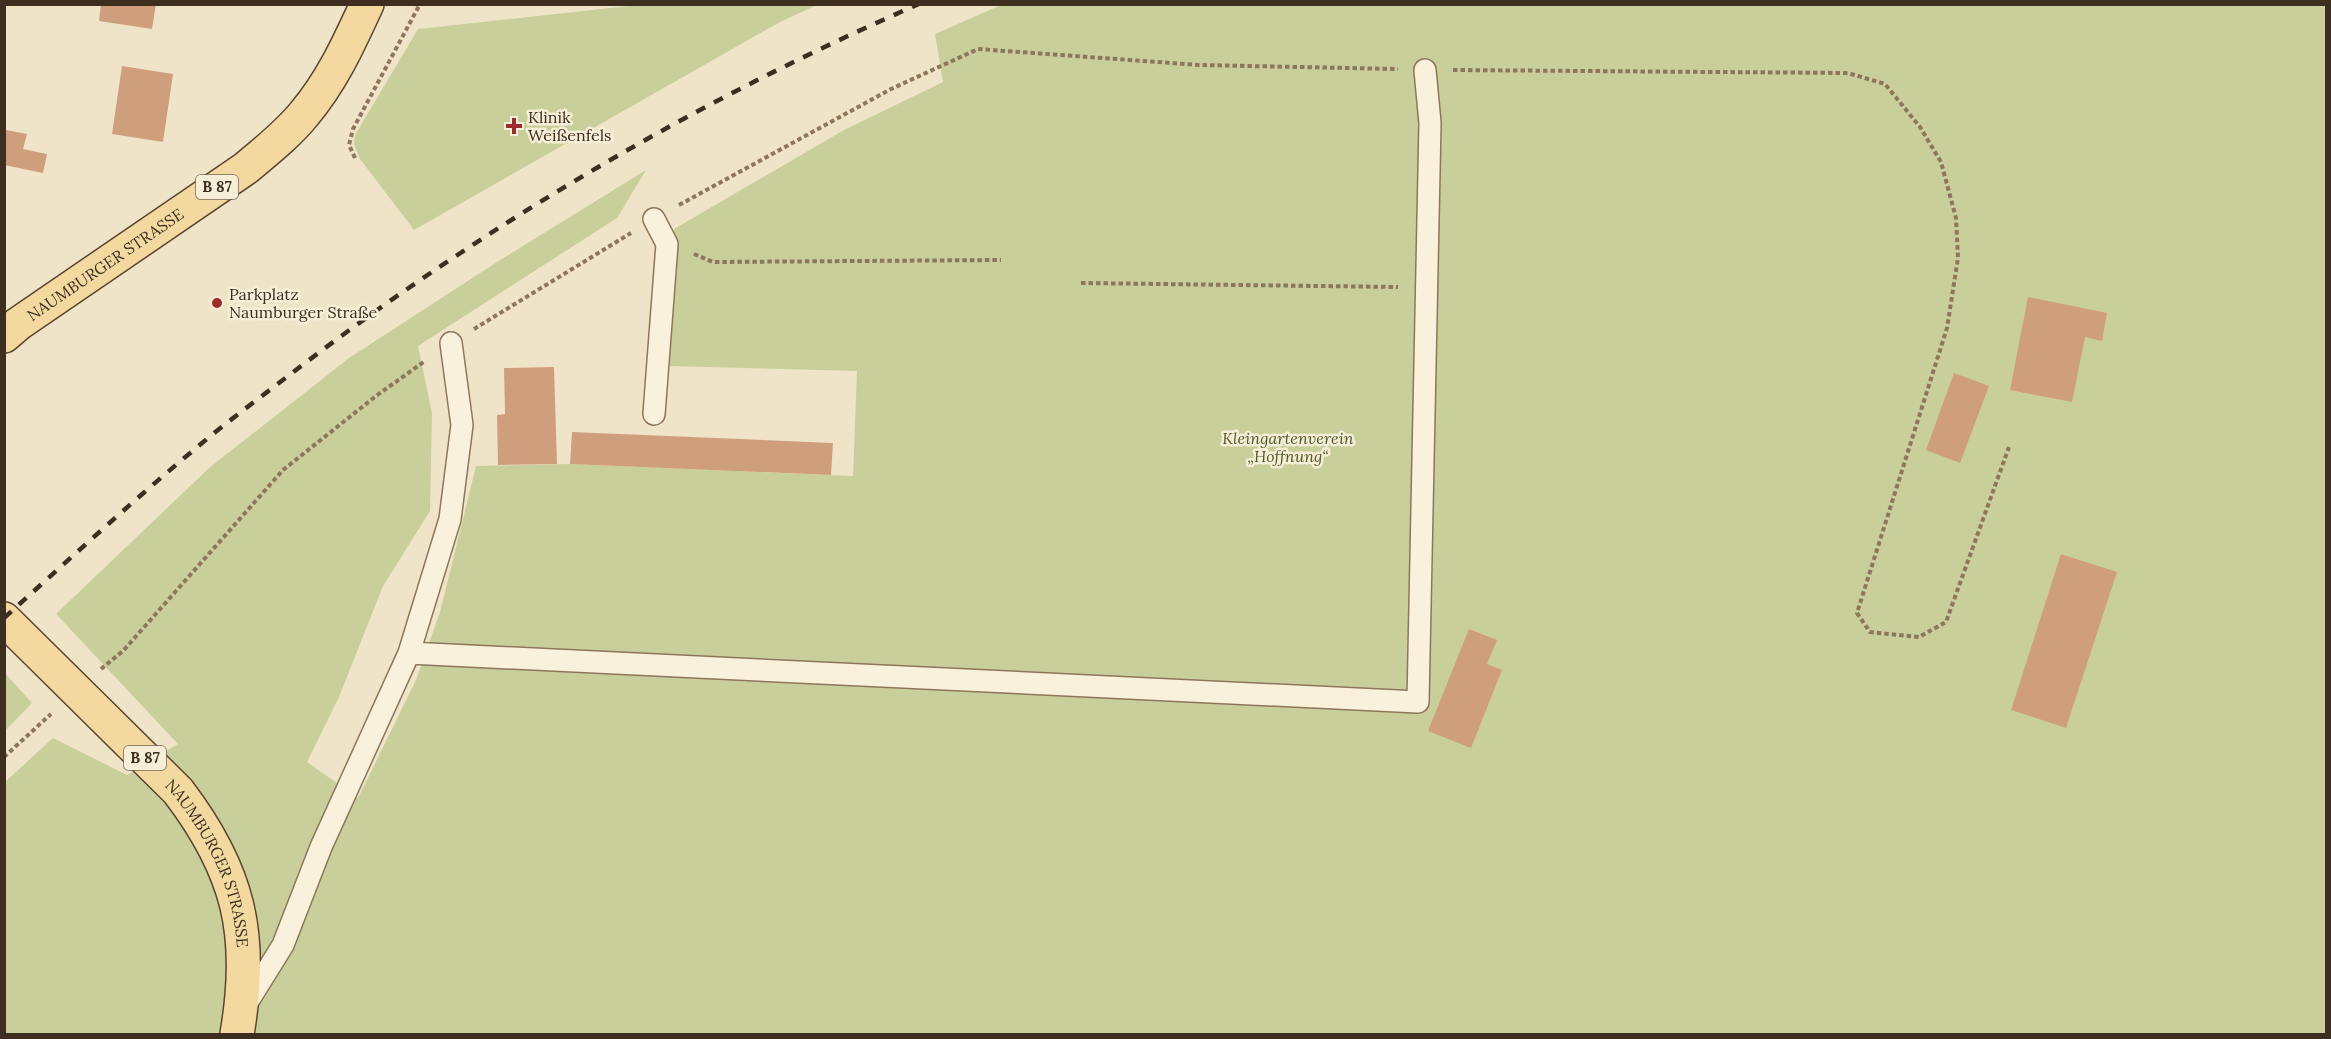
<svg xmlns="http://www.w3.org/2000/svg" width="2331" height="1039" font-family="Lora,serif">
  <style>
    .green { fill: #c9cf9b }
    .building { fill: #cf9f7d }
    .lines { fill: none; stroke-linecap: round; stroke-linejoin: round }
    .service-casing { stroke: #8d765c; stroke-width: 24 }
    .primary-casing { stroke: #5b4430; stroke-width: 36 }
    .path { stroke: #8d765c; stroke-width: 4; stroke-dasharray: 4.5 3; stroke-linecap: butt }
    .service { stroke: #faf1dc; stroke-width: 21 }
    .primary { stroke: #f3d9a0; stroke-width: 33 }
    .rail { stroke: #3d2e20; stroke-width: 4.5; stroke-dasharray: 10 10; stroke-linecap: butt }
    .poi-dot { fill: #9e2a2b; stroke: #f7eed8; stroke-width: 2 }
    .labels { text-anchor: middle; stroke-width: 5; stroke-linejoin: round; paint-order: stroke }
    .shield { fill: #f7eed8; stroke: #756857; stroke-width: 1.5 }
    .shield-label { font-size: 15px; font-weight: bold; fill: #3d2e20 }
    .poi-label { font-size: 16px; fill: #3d2e20; stroke: #f7eed8; text-anchor: start }
    .street-label { font-size: 16px; fill: #3d2e20; stroke: #f7eed8 }
    .park-label { font-size: 16px; font-style: italic; fill: #4d5a26; stroke: #f7eed8 }
  </style>
  <rect width="100%" height="100%" fill="#f0e4c8"/>
  <path class="green" d="M 647,4 L 817,5 L 780,22 L 414,230 L 360,159 L 354,144 L 355,135 L 418,29 Z
    M 1001,5 L 2326,5 L 2326,1034 L 5,1034 L 5,782 L 53,738 L 127,775 L 178,744 L 56,614 L 209,468 L 349,358 L 497,262 L 646,170 L 617,218 L 418,346 L 432,413 L 430,511 L 383,586 L 339,697 L 307,762 L 358,798 L 416,680 L 440,612 L 476,466 L 570,464 L 853,476 L 857,371 L 668,366 L 674,229 L 844,130 L 943,82 L 935,34 Z
    M 5,673 L 32,703 L 5,731 Z"/>
  <path class="building" d="M 101,4 L 156,4 L 152,29 L 99,21 Z
    M 122,66 L 173,74 L 163,142 L 112,134 Z
    M 6,130 L 27,134 L 23,149 L 47,154 L 43,173 L 4,165 Z
    M 2028,297 L 2107,313 L 2102,341 L 2085,337 L 2072,402 L 2010,390 Z
    M 554,367 L 557,464 L 498,465 L 497,415 L 505,414 L 504,368 Z
    M 1954,373 L 1989,386 L 1960,463 L 1926,450 Z
    M 572,432 L 833,443 L 831,475 L 570,464 Z
    M 2061,554 L 2117,572 L 2066,728 L 2011,710 Z
    M 1469,629 L 1497,640 L 1487,664 L 1502,670 L 1471,748 L 1428,731 Z"/>
  <g class="lines">
    <defs>
      <path id="service" d="M 654,219 L 667,244 L 654,414
        M 409,653 L 1418,702 L 1430,123 L 1425,70
        M 245,1006 L 283,945 L 321,847 L 409,653 L 450,519 L 462,425 L 451,343"/>
      <g id="primary">
        <path id="s1" d="M 4,336 L 18,324 L 246,168 C 266,151 287,135 304,114 C 332,81 349,43 367,4"/>
        <path id="s2" d="M 4,619 L 178,791 C 239,871 254,935 237,1034"/>
      </g>
    </defs>
    <use href="#service" class="service-casing"/>
    <use href="#primary" class="primary-casing"/>
    <path class="path" d="M 1453,70 L 1848,73 L 1885,84 L 1920,127 L 1941,162 L 1956,218 L 1958,258 L 1947,328 L 1857,613 L 1870,632 L 1919,637 L 1946,622 L 2009,447
      M 355,158 L 349,145 L 353,129 L 420,4
      M 679,205 L 891,89 L 978,49 L 1199,65 L 1398,69
      M 694,254 L 713,262 L 1001,260
      M 1081,283 L 1398,287
      M 474,329 L 631,233
      M 101,669 L 123,651 L 283,470 L 376,396 L 425,361
      M 4,757 L 51,714"/>
    <use href="#service" class="service"/>
    <use href="#primary" class="primary"/>
    <path class="rail" d="M 4,618 C 73,556 141,493 213,434 C 239,413 266,393 292,373 C 485,225 696,101 919,4"/>
  </g>
  <g class="poi-dot">
    <path d="M511 117h6v6h6v6h-6v6h-6v-6h-6v-6h6z"/>
    <circle cx="217" cy="303" r="6"/>
  </g>
  <g class="labels">
    <g class="shield">
      <rect x="196" y="175" width="42" height="24" rx="4.5"/>
      <rect x="124" y="746" width="42" height="24" rx="4.5"/>
    </g>
    <g class="shield-label">
      <text x="217" y="192">B 87</text>
      <text x="145" y="763">B 87</text>
    </g>
    <g class="poi-label">
      <text x="528" y="123">Klinik<tspan x="528" dy="18">Weißenfels</tspan></text>
      <text x="229" y="300">Parkplatz<tspan x="229" dy="18">Naumburger Straße</tspan></text>
    </g>
    <g class="street-label">
      <text dy="6" stroke="none"><textPath href="#s1" startOffset="124">NAUMBURGER STRASSE</textPath></text>
      <text dy="6" stroke="none"><textPath href="#s2" startOffset="324">NAUMBURGER STRASSE</textPath></text>
    </g>
    <g class="park-label">
      <text x="1288" y="444">Kleingartenverein<tspan x="1288" dy="18">„Hoffnung“</tspan></text>
    </g>
  </g>
  <rect width="2331" height="1039" fill="none" stroke="#3d2e20" stroke-width="12"/>
</svg>
